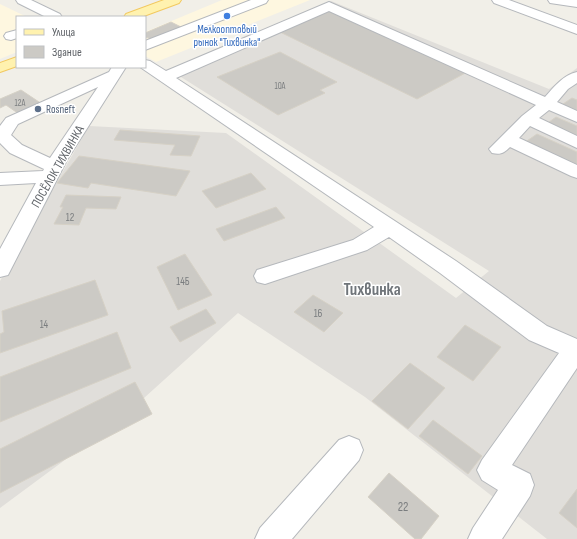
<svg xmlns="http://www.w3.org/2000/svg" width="577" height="539" font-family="'Sofia Sans Condensed',sans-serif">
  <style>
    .commercial { fill: #fef7e0 }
    .industrial { fill: #e0deda }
    .building { fill: #cccac5; stroke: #d6d1c6 }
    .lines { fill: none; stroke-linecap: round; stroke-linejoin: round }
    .minor-casing { stroke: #b5b8bc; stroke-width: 2 }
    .major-casing { stroke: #f2c960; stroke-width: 2 }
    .minor { fill: #fff; fill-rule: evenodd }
    .major { fill: #fff2af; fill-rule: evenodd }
    .shop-dot { fill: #3f7fe0; stroke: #fff; stroke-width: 1.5 }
    .service-dot { fill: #5c6f8a; stroke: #fff; stroke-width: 1.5 }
    .labels { text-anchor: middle; stroke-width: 3; stroke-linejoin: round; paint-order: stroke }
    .far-number-label { font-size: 9px; fill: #7a7d7f }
    .far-shop-label { font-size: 11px; fill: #366cbe; stroke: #fff }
    .far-service-label { font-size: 11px; fill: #4e5e75; stroke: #fff; text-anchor: start }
    .number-label { font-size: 11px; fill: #7a7d7f }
    .street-label { font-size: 13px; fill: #5f6368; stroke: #fff }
    .near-number-label { font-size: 13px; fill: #7a7d7f }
    .district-label { font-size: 17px; font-weight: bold; fill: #70757a; stroke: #fff }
  </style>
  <rect width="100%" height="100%" fill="#f1efe8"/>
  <path class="commercial" d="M 222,0 L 310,0 L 156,62 L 145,56 L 145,32 Z
    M 0,4 L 27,17 L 17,17 L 17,52 L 0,59 Z"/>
  <path class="industrial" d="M 331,1 L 549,89 L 577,68 L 577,539 L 547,539 L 365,397 L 238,313 L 123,417 L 0,508 L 0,281 L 89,126 L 226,133 L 456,298 L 489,271 L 173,72 Z"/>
  <path class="building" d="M 330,11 L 469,71 L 417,99 L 278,31 Z
    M 171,22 L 181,27 L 152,39 L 145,37 L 145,33 Z
    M 280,52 L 337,82 L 320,90 L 325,93 L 278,115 L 217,77 Z
    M 21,90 L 48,108 L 25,118 L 6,105 L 0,108 L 0,99 Z
    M 572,98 L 577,100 L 577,114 L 560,106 Z
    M 556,117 L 577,126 L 577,139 L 545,125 Z
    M 120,130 L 200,136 L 191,156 L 170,155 L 175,145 L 114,140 Z
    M 537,134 L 577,152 L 577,168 L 524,143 Z
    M 79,156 L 190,171 L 176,196 L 91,183 L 88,188 L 57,183 Z
    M 251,173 L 266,189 L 216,208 L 202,191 Z
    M 66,195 L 121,197 L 116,209 L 86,208 L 79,225 L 54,224 L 63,207 L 60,207 Z
    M 276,207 L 285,218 L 224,241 L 216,229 Z
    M 185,254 L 212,295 L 178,310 L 157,267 Z
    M 95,280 L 108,315 L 0,353 L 0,334 L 4,332 L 2,311 Z
    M 313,295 L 343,313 L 324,332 L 294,312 Z
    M 206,309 L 216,323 L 180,342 L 170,327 Z
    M 465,325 L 501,347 L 473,381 L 437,357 Z
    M 117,332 L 131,368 L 0,422 L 0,377 Z
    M 410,363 L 445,388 L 408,429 L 372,401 Z
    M 135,382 L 152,414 L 0,493 L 0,449 Z
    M 433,420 L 482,456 L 468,474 L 419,436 Z
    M 389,473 L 439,516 L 421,539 L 415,539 L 368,497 Z
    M 577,489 L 577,528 L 559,513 Z"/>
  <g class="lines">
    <defs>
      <path id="minor" d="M 16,0 L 31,0 L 60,14 L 62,17 L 46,17 L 18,3 Z
        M 251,0 L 268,0 L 266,3 L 145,50 L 145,41 Z
        M 492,0 L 509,0 L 577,25 L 577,34 L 494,3 Z
        M 548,0 L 577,0 L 577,7 L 550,3 Z
        M 329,2 L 545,97 C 554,87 563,75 577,72 L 577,83 L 568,89 L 557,102 L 577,111 L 577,122 L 549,110 L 539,118 L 577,136 L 577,148 L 530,126 L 519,138 L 577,165 L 577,178 L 571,176 L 510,147 C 504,153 501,155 492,153 L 489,149 L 522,116 L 536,105 L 329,11 L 176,78 L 456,261 L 547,326 L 577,339 L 577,368 L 512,465 L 530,474 L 534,485 L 530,496 L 502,539 L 468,539 L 473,528 L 498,490 L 482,480 L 477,470 L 482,460 L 559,353 L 529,340 L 440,273 L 389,237 L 367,250 L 265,284 L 257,282 L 254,276 L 257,270 L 353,240 L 374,227 L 140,67 L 145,67 L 145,60 L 150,61 L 166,71 Z
        M 17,30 L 17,38 L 11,40 L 6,39 L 4,36 L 6,33 Z
        M 112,67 L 126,67 L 67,160 L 8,275 L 0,277 L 0,249 L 36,183 L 0,185 L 0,173 L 43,171 L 44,169 L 10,153 L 0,143 L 0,126 L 6,118 L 109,72 ZM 98,87 L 50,158 L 22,145 L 11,135 L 18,124 Z
        M 349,436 L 359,440 L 363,450 L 359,460 L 292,539 L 255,539 L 260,528 L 339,440 Z"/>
      <path id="major" d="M 164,0 L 181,0 L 179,3 L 141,17 L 124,17 L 126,14 Z
        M 17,57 L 17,66 L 0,72 L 0,63 Z"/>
    </defs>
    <use href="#minor" class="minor-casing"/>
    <use href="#major" class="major-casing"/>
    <use href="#minor" class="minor"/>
    <use href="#major" class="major"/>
  </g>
  <circle class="shop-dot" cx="227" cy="16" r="4"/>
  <circle class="service-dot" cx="38" cy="109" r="4"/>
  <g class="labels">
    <g class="far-number-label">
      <text x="280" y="89">10А</text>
      <text x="20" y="106">12А</text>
    </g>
    <g class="far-shop-label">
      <text x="227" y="33">Мелкооптовый<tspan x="227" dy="13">рынок "Тихвинка"</tspan></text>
    </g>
    <g class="far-service-label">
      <text x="46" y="113">Rosneft</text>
    </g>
    <g class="number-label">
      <text x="70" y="221">12</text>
      <text x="183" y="285">14Б</text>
      <text x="318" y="317">16</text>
      <text x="44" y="328">14</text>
    </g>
    <g class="street-label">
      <text transform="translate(57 166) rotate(-60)" y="5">ПОСЁЛОК ТИХВИНКА</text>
    </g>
    <g class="near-number-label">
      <text x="403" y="511">22</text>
    </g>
    <g class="district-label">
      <text x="372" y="295">Тихвинка</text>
    </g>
  </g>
  <rect x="16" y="16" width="130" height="52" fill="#ffffff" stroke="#bfc1c3"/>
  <rect x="24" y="29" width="20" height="6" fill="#fff2af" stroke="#bfc1c3"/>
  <text x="52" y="36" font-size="12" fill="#5f6368">Улица</text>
  <rect x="24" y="46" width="20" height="12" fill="#cccac5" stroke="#bfc1c3"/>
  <text x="52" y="56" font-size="12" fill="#5f6368">Здание</text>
</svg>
